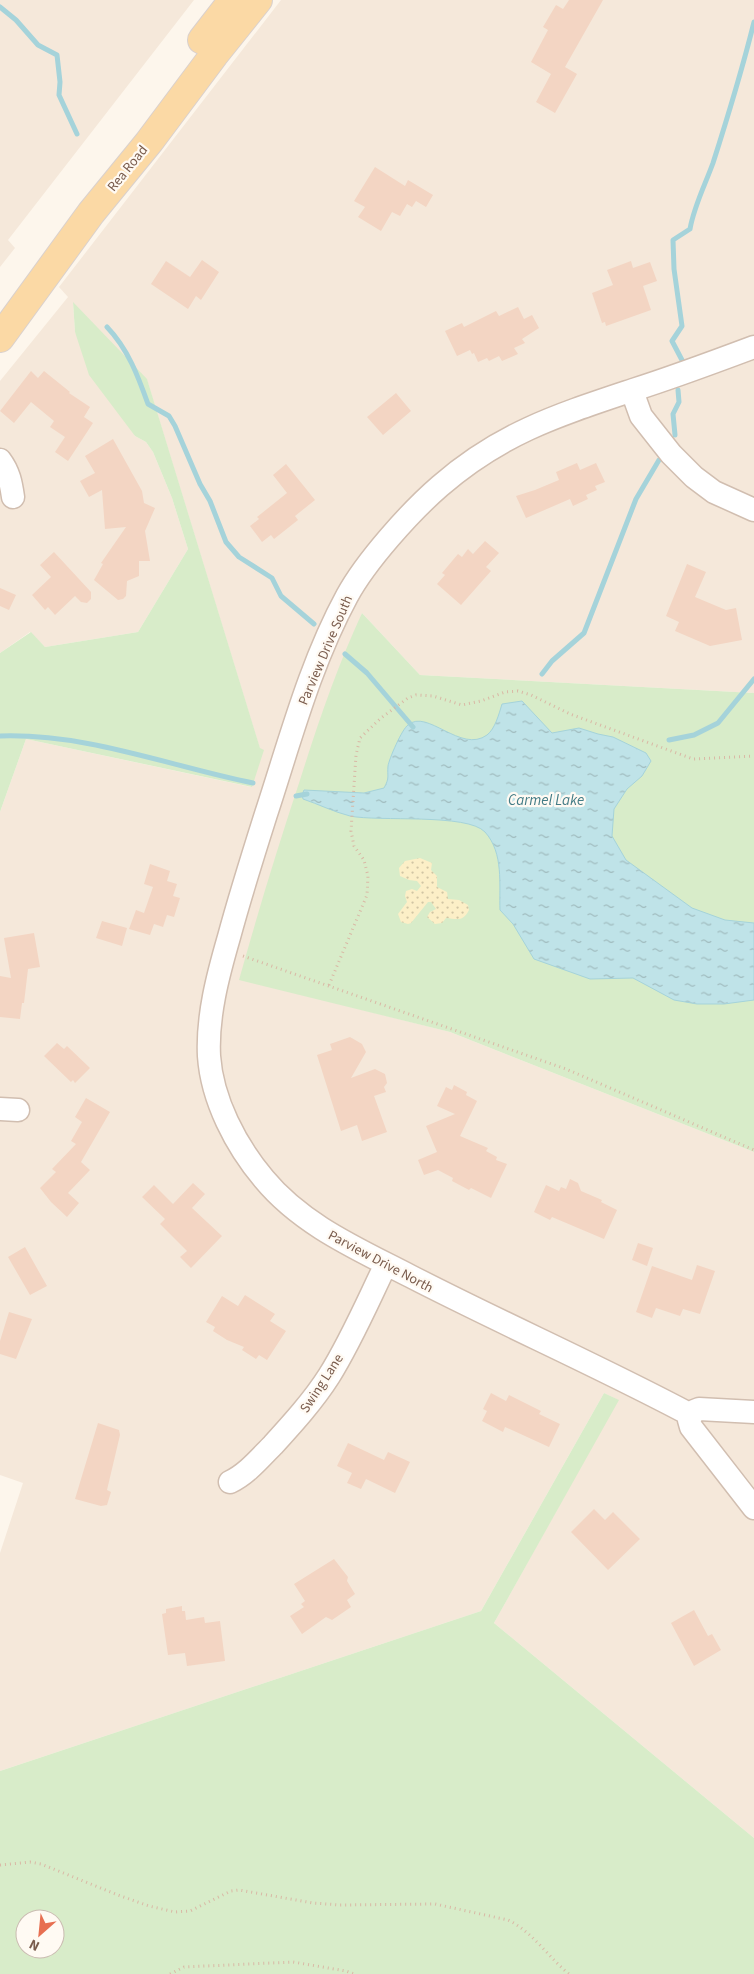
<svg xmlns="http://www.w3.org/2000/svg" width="754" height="1974" font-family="'Source Sans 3',sans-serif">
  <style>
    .residential { fill: #f5e8da }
    .green { fill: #d8ecc9; fill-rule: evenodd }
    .sand { fill: url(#sand-dots) }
    .water { fill: url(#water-ripples); stroke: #a5d3da }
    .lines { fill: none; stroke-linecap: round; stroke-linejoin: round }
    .stream { stroke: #a5d3da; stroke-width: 5 }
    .building { fill: #f3d5c3 }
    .minor-casing { stroke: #d1beb0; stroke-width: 25 }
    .major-casing { stroke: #dad1cd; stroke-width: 30 }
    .path { stroke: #d9b8a5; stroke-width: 3; stroke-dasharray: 1 4; stroke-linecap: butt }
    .minor { stroke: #fff; stroke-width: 22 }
    .major { stroke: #fbd9a5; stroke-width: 28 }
    .labels { text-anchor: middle; stroke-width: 4.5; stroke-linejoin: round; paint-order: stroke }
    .street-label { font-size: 14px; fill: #7a5c4d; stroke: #fffaf3 }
    .water-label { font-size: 15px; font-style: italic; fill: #437c86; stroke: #fffaf3 }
  </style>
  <defs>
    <pattern id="sand-dots" width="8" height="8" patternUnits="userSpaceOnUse" patternTransform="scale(1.25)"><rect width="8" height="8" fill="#fcefc7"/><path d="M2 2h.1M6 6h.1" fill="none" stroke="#d1c5a4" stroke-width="1.8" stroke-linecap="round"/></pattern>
    <pattern id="water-ripples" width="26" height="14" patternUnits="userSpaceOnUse" patternTransform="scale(1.25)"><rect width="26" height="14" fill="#bfe3e8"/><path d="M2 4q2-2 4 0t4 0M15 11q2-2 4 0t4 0" fill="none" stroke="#a0bbbe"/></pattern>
  </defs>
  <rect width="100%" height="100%" fill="#fdf6ec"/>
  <path class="residential" d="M 0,0 L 194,0 L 8,240 L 15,248 L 0,267 Z
    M 281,0 L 754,0 L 754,693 L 420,675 L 362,613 L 240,979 L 450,1032 L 754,1152 L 754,1838 L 494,1623 L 618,1400 L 604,1393 L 481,1611 L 0,1771 L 0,1553 L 23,1483 L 0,1475 L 0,812 L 26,739 L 251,787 L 260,749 L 147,380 L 73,303 L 75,332 L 135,436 L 146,442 L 153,452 L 172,498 L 188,549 L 138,632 L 45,647 L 30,632 L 0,653 L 0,381 L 68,297 L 59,287 Z"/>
  <path class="green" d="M 73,302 L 147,379 L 260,748 L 264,750 L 252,787 L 26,739 L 0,812 L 0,653 L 31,632 L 45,647 L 138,632 L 188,549 L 172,498 L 153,452 L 146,442 L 135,436 L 89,375 L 75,332 Z
    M 362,613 L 420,675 L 754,693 L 754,1152 L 450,1032 L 239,980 C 258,912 278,846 300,780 C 318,723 337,667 362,613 Z
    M 604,1393 L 619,1400 L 494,1623 L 754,1838 L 754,1974 L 0,1974 L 0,1771 L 481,1611 ZM 25,1919 L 55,1919 L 55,1949 L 25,1949 Z"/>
  <path class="sand" d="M 420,858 L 432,863 L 431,870 L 437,876 L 437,887 L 447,892 L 448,899 L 459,900 L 468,905 L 469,910 C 463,922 457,919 446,918 L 442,923 L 435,924 L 427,917 L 430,912 L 436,909 L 431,902 L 428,902 L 411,923 L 408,924 L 401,922 L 398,914 L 407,902 L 405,896 L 406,891 L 412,889 L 417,891 L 421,886 L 417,881 L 409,880 L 400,876 L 399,868 L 405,861 Z"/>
  <path class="water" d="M 522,701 L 552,733 L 579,728 L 598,734 L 613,737 L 646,753 L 651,761 L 642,776 L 627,789 L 614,809 L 612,836 L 626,860 L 692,908 L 725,920 L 754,923 L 754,1000 L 724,1004 L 697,1004 L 674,1000 L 633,978 L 590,979 L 534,959 L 513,924 L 500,910 C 499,885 504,853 485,832 C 467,813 379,822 350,816 C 334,812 318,804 303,799 L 302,795 L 304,790 L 364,793 L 384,788 C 390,777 387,777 388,766 C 389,759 402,729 408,725 C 427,708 461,754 487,735 C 495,729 499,714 502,704 Z"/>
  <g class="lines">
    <path class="stream" d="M 0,7 L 16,20 L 38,45 L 57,55 L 60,82 L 59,95 L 77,134
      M 107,327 C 128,349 138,376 148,404 L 169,416 L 175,426 L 200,484 L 210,501 L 226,542 L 239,557 L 272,578 L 281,596 L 314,624
      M 683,362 L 672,341 L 682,326 L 674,269 L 673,240 L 690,229 C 694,206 705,185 713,163 C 728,116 742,70 754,22
      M 675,435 L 673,414 L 679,402 L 678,390
      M 345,654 L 367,673 L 413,727
      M 542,674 L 552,661 L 584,633 L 636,499 L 659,460
      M 0,736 C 87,733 169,766 253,783
      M 669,740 L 694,735 L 718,723 L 754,679
      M 296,796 L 307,794"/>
  </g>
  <path class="building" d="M 569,0 L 603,0 L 565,67 L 577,74 L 555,113 L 536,102 L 551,74 L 531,62 L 548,30 L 543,27 L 556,5 L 563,9 Z
    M 375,167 L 405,186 L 408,180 L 433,195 L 426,207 L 416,201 L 412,207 L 407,204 L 400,216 L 392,212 L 381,231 L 358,217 L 365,207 L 354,201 Z
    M 202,260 L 219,272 L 201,300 L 196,296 L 188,309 L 151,284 L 166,261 L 190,277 Z
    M 631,261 L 633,268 L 650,262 L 657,281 L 643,286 L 651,310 L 606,326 L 605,322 L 602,323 L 592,293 L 613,285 L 607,270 Z
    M 518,307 L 524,319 L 532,315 L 539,328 L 522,339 L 525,343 L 514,348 L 518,354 L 502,361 L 499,356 L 489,361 L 487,358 L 478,362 L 474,353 L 472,354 L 470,350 L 457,356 L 445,331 L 462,323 L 464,327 L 496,311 L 499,316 Z
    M 31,371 L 38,378 L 44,371 L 70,392 L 69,393 L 90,407 L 84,417 L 93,423 L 68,461 L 55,452 L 65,437 L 50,427 L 54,421 L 31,402 L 14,423 L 0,411 Z
    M 396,393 L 411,411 L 383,435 L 367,417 Z
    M 113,439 L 142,491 L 144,503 L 155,508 L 145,531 L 150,561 L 139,561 L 139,576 L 127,581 L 126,596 L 123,599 L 118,600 L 94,580 L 103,564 L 101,563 L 126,527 L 105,529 L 102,490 L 89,497 L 80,481 L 95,473 L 85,456 Z
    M 577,463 L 580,470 L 596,463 L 605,482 L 595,486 L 597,490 L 586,495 L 588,499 L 573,506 L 570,499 L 526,518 L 516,496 L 535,490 L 559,480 L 556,472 Z
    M 286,464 L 315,500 L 295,516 L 298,520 L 274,539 L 271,535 L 262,542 L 250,526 L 259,519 L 257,517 L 287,493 L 273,475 Z
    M 485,541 L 499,553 L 486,567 L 491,571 L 461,605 L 437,584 L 445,575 L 442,573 L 458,554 L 462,557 L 468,549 L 473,554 Z
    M 54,552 L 91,592 L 91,599 L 87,603 L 81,602 L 75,596 L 55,615 L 48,607 L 45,610 L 32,595 L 51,577 L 40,565 Z
    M 687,564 L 706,572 L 695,597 L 726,610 L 736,608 L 742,640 L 710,646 L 675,631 L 679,622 L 666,616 Z
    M 0,588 L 16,595 L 9,610 L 0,606 Z
    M 150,864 L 170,871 L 167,881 L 177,884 L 173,896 L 180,898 L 174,917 L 167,915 L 163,927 L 154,924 L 150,935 L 129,929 L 136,910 L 144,913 L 153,887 L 144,884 Z
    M 102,921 L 127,928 L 122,946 L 96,938 Z
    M 34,933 L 40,967 L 28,969 L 24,1003 L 22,1003 L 20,1019 L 0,1017 L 0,976 L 11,978 L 4,938 Z
    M 350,1037 L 362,1044 L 366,1052 L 351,1078 L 375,1069 L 385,1074 L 387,1083 L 384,1087 L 386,1092 L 374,1096 L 387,1132 L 362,1141 L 357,1125 L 341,1131 L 317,1055 L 332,1050 L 330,1044 Z
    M 57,1043 L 64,1049 L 67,1046 L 90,1068 L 75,1083 L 73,1080 L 71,1082 L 44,1056 Z
    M 454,1085 L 467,1092 L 466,1095 L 477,1101 L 460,1136 L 488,1148 L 486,1151 L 497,1157 L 496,1160 L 507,1164 L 491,1198 L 471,1188 L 469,1190 L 452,1181 L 453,1178 L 438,1170 L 424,1175 L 418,1160 L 437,1152 L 426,1126 L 455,1114 L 437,1106 L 446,1087 L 452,1090 Z
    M 86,1098 L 110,1112 L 81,1162 L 90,1170 L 68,1193 L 79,1203 L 67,1217 L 51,1202 L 40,1188 L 56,1172 L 52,1169 L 76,1144 L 71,1141 L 82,1122 L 75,1117 Z
    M 570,1179 L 578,1183 L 581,1191 L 602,1200 L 601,1202 L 617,1210 L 604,1239 L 552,1217 L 550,1220 L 534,1212 L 546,1185 L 559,1191 L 561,1187 L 566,1189 Z
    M 193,1183 L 205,1194 L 192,1208 L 222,1236 L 191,1268 L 180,1257 L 187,1251 L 160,1224 L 165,1219 L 142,1197 L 154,1185 L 173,1204 Z
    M 638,1243 L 653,1248 L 647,1266 L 632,1260 Z
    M 25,1247 L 47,1286 L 30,1295 L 8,1257 Z
    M 697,1265 L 715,1271 L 700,1314 L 683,1309 L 680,1316 L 656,1308 L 652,1318 L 636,1312 L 652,1266 L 692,1280 Z
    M 245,1295 L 275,1314 L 270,1321 L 286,1331 L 267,1360 L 259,1355 L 256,1359 L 242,1350 L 244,1347 L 227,1340 L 213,1331 L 215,1327 L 206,1322 L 222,1296 L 238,1306 Z
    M 9,1312 L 32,1319 L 16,1359 L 0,1354 L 0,1341 Z
    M 491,1393 L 506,1401 L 509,1395 L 541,1411 L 539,1414 L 560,1424 L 549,1447 L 505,1427 L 503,1432 L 482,1421 L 487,1411 L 483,1409 Z
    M 98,1423 L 119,1430 L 120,1435 L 107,1490 L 111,1492 L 107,1505 L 101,1506 L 75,1499 Z
    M 348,1443 L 384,1460 L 388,1452 L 410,1462 L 395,1493 L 366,1479 L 361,1489 L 347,1483 L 352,1473 L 337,1466 Z
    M 594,1509 L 605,1520 L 613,1512 L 640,1539 L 608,1570 L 571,1532 Z
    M 334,1559 L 348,1577 L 347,1581 L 355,1594 L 347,1600 L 351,1607 L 332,1620 L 326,1617 L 302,1634 L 290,1616 L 304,1607 L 301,1604 L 305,1601 L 294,1584 Z
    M 182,1606 L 182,1611 L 185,1611 L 186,1620 L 204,1617 L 205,1623 L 220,1621 L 225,1661 L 187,1666 L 185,1653 L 168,1655 L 162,1614 L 166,1613 L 166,1609 Z
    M 694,1610 L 708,1636 L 712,1634 L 721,1650 L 694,1666 L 671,1623 Z"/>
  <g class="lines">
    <defs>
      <path id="minor" d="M 632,391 L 641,416 L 671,454 L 694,477 L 714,492 L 754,510
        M 0,460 C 9,472 11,483 13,497
        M 0,1109 L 18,1110
        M 754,1412 L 699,1409 L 694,1411 L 689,1420 L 691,1427 L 754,1508
        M 691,1415 C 599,1366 503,1324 410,1276 C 358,1249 302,1225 264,1179 C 236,1146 212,1100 209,1056 C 207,1016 218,975 229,937 C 240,896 253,855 266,814 C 290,741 310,664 347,596 C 366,561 410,512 440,486 C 501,433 558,415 633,390 C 674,377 714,362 754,347
        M 230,1482 C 247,1474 260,1458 273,1445 C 293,1423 313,1401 329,1376 C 351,1341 368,1301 386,1264"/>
      <path id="major" d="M 202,40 L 233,0
        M 0,338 L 91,213 L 149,142 L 214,55 L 258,0"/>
    </defs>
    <use href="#minor" class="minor-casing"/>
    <use href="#major" class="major-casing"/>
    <path class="path" d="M 243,956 L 566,1069 L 754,1150
      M 329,985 L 367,895 L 368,876 L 364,860 L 354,846 L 351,831 L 356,755 L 360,738 L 381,718 L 408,698 L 416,695 L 433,696 L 462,705 L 481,701 L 505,692 L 518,691 L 531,695 L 570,714 L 693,759 L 754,756
      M 0,1865 L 30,1862 L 41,1864 L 118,1895 L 149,1906 L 175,1912 L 190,1911 L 231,1891 L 239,1890 L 313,1903 L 340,1905 L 435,1904 L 508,1920 C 533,1932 548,1957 569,1974
      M 170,1974 L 184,1967 L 293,1962 L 346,1971 L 354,1974"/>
    <use href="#minor" class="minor"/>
    <use href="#major" class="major"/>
  </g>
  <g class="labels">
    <g class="street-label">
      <text transform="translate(127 168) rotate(-51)" y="5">Rea Road</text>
      <text transform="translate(325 650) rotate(-67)" y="5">Parview Drive South</text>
      <text transform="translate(381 1261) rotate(28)" y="5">Parview Drive North</text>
      <text transform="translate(321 1383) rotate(-57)" y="5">Swing Lane</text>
    </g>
    <g class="water-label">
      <text x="546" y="805">Carmel Lake</text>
    </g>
  </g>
  <g transform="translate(40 1934) rotate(207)"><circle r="24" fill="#fffaf3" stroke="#cabbb1"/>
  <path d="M0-4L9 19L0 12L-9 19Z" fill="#e76f51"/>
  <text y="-8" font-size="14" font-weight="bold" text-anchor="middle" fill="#7a5c4d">N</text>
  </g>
</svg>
